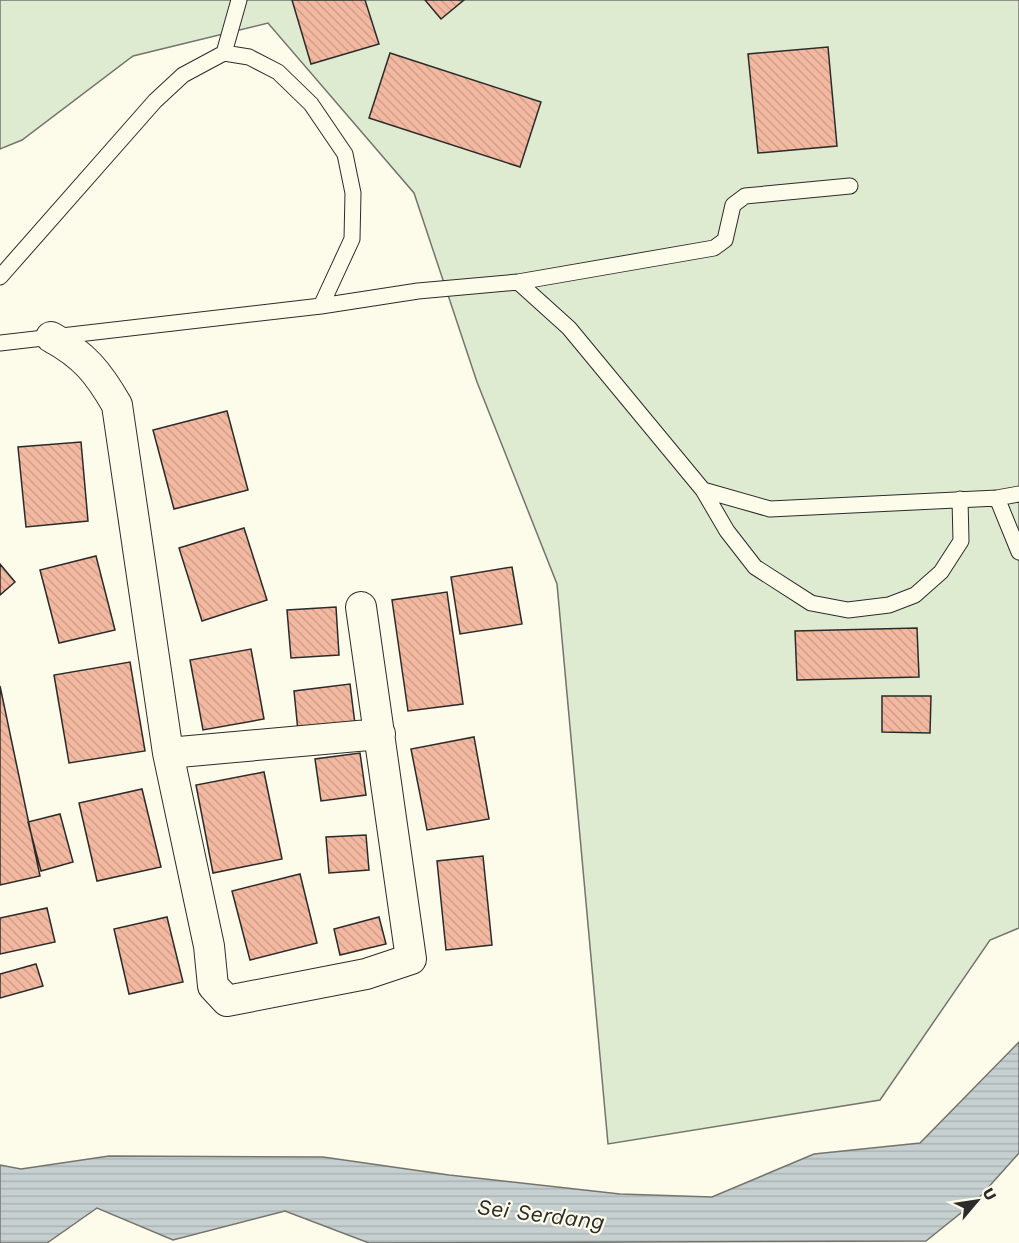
<svg xmlns="http://www.w3.org/2000/svg" width="1019" height="1243" font-family="'Work Sans',sans-serif">
  <style>
    .grass { fill: #deebd1; stroke: #74746e; stroke-width: 1.5 }
    .water { fill: url(#water-rules); stroke: #74746e; stroke-width: 1.5 }
    .building { fill: url(#building-back-hatch); stroke: #2b2b2b; stroke-width: 1.5 }
    .lines { fill: none; stroke-linecap: round; stroke-linejoin: round }
    .lane-casing { stroke: #2b2b2b; stroke-width: 17 }
    .street-casing { stroke: #2b2b2b; stroke-width: 32 }
    .lane { stroke: #fdfbea; stroke-width: 15 }
    .street { stroke: #fdfbea; stroke-width: 30 }
    .labels { text-anchor: middle; stroke-width: 4.5; stroke-linejoin: round; paint-order: stroke }
    .water-label { font-size: 22px; font-style: italic; fill: #2b2b2b; stroke: #fdfbea }
  </style>
  <defs>
    <pattern id="water-rules" width="6" height="5" patternUnits="userSpaceOnUse" patternTransform="scale(1.5)"><rect width="6" height="5" fill="#c7d0d0"/><path d="M0 2.5h6" fill="none" stroke="#abb3b3"/></pattern>
    <pattern id="building-back-hatch" width="6" height="6" patternUnits="userSpaceOnUse" patternTransform="scale(1.5)"><rect width="6" height="6" fill="#f2b8a0"/><path d="M-1 5l2 2M0 0l6 6M5-1l2 2" fill="none" stroke="#d09e8a"/></pattern>
  </defs>
  <rect width="100%" height="100%" fill="#fdfbea"/>
  <path class="grass" d="M 0,0 L 1019,0 L 1019,928 L 990,940 L 880,1100 L 608,1144 L 557,584 L 477,382 L 414,193 L 268,23 L 133,56 L 22,140 L 0,149 Z"/>
  <path class="water" d="M 1019,1042 L 1019,1153 L 977,1200 L 926,1241 L 369,1243 L 285,1211 L 173,1240 L 97,1208 L 47,1243 L 0,1243 L 0,1165 L 21,1169 L 109,1156 L 323,1157 L 449,1175 L 620,1194 L 712,1197 L 814,1154 L 920,1143 Z"/>
  <path class="building" d="M 292,0 L 365,0 L 379,44 L 311,64 Z
    M 425,0 L 464,0 L 441,19 Z
    M 828,47 L 837,146 L 758,153 L 748,54 Z
    M 390,53 L 541,102 L 520,167 L 369,118 Z
    M 227,411 L 248,490 L 174,509 L 153,430 Z
    M 81,442 L 88,521 L 26,527 L 18,447 Z
    M 244,528 L 267,600 L 202,621 L 179,548 Z
    M 96,556 L 115,630 L 59,643 L 40,570 Z
    M 0,564 L 15,582 L 0,595 Z
    M 512,567 L 522,624 L 460,634 L 451,577 Z
    M 447,592 L 463,704 L 408,711 L 392,600 Z
    M 336,607 L 339,655 L 291,658 L 287,610 Z
    M 917,628 L 919,677 L 797,680 L 795,631 Z
    M 251,649 L 264,719 L 203,730 L 190,660 Z
    M 130,662 L 145,751 L 69,763 L 54,675 Z
    M 350,684 L 355,724 L 298,731 L 294,691 Z
    M 0,686 L 40,876 L 0,885 Z
    M 882,696 L 931,696 L 930,733 L 882,732 Z
    M 474,737 L 489,819 L 427,830 L 411,749 Z
    M 360,753 L 366,795 L 321,801 L 315,759 Z
    M 264,772 L 282,859 L 213,873 L 196,785 Z
    M 142,789 L 161,867 L 97,881 L 79,803 Z
    M 60,814 L 73,862 L 41,871 L 28,822 Z
    M 366,835 L 369,870 L 329,873 L 326,837 Z
    M 483,856 L 492,945 L 446,950 L 437,861 Z
    M 300,874 L 317,943 L 250,960 L 232,891 Z
    M 47,908 L 55,942 L 0,954 L 0,918 Z
    M 167,917 L 183,982 L 129,994 L 114,929 Z
    M 379,917 L 386,944 L 340,955 L 334,929 Z
    M 36,964 L 43,986 L 0,998 L 0,974 Z"/>
  <g class="lines">
    <defs>
      <path id="lane" d="M 224,53 L 239,0
        M 0,277 L 155,101 L 183,75 L 224,53 L 249,57 L 278,72 L 311,104 L 345,154 L 353,193 L 352,239 L 321,306
        M 518,282 L 569,328 L 703,490 L 727,531 L 755,567 L 811,603 L 848,610 L 889,605 L 915,595 L 941,572 L 961,541 L 960,499
        M 0,343 L 321,306 L 418,291 L 518,282 L 714,248 L 725,240 L 733,205 L 745,196 L 850,186
        M 703,490 L 770,509 L 997,498 L 1019,494
        M 997,498 L 1019,552"/>
      <path id="street" d="M 51,337 C 84,355 98,372 117,405 L 168,753 L 209,946 L 213,986 L 227,1001 L 366,974 L 411,959 L 361,607
        M 168,753 L 380,734"/>
    </defs>
    <use href="#lane" class="lane-casing"/>
    <use href="#street" class="street-casing"/>
    <use href="#lane" class="lane"/>
    <use href="#street" class="street"/>
  </g>
  <g class="labels">
    <g class="water-label">
      <text transform="translate(541 1214) rotate(7)" y="8">Sei Serdang</text>
    </g>
  </g>
  <g transform="translate(977 1201) rotate(61)" stroke="#fdfbea" stroke-width="4.5" paint-order="stroke">
  <path d="M0-4.5L10 22L0 15L-10 22Z" fill="#2b2b2b"/>
  <text y="-9" font-size="16" font-weight="bold" text-anchor="middle" fill="#2b2b2b">U</text>
  </g>
</svg>
